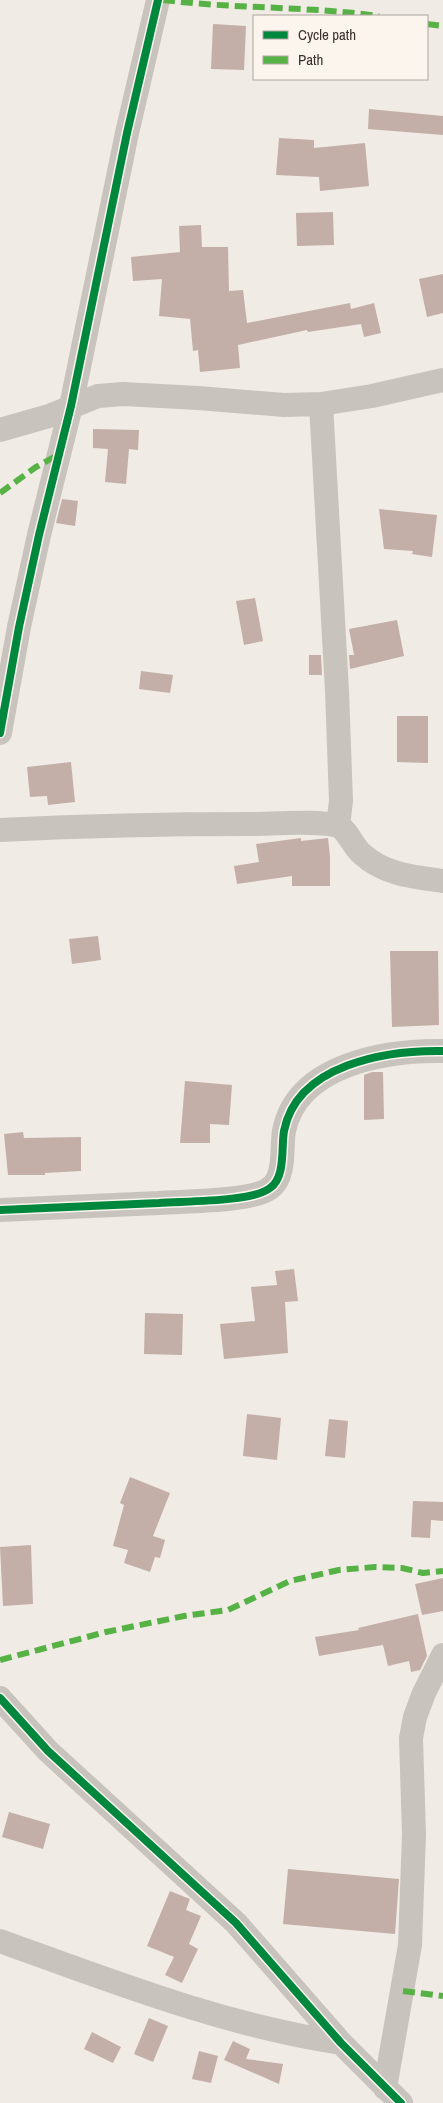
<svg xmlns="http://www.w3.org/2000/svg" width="443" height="2103" font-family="'Archivo Narrow',sans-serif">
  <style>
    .building { fill: #c3afa7 }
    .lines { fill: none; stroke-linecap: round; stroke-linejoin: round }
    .street { stroke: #c9c3be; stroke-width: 24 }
    .quiet { stroke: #57b246; stroke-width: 6; stroke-dasharray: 12 6; stroke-linecap: butt }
    .cycleway-casing { stroke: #fbf5ee; stroke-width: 11 }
    .cycleway { stroke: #00873e; stroke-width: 8 }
  </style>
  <rect width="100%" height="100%" fill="#f0ebe5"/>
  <path class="building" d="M 213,24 L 246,26 L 244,70 L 211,69 Z
    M 369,109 L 443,116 L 443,135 L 368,129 Z
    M 279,138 L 314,140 L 314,148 L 365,143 L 369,186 L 320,191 L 319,177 L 276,175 Z
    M 333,212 L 334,245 L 297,246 L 296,213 Z
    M 201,225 L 202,247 L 228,247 L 229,291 L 243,290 L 247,323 L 350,303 L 351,309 L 374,303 L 381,333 L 364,337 L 361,324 L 308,332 L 307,330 L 238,345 L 240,368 L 200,372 L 198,350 L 193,351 L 190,319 L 159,316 L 162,279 L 133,281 L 131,257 L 180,252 L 179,226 Z
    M 443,274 L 443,313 L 427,317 L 419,279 Z
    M 93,429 L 139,430 L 138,450 L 129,449 L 126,484 L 105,482 L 108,449 L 93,448 Z
    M 62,499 L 78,501 L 75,526 L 56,523 Z
    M 379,509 L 437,515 L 432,557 L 412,554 L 413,551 L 384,549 Z
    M 255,598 L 263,641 L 244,645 L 236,601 Z
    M 397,620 L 404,656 L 350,669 L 349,655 L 354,655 L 349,629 Z
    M 309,655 L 321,655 L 322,675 L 309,675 Z
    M 141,671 L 173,675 L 170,693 L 139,689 Z
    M 397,716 L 428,716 L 428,763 L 397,762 Z
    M 71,762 L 75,802 L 48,805 L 47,796 L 30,797 L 27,767 Z
    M 301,838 L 301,841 L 328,838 L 330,857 L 330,886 L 292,886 L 292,876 L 237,884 L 234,866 L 259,862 L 256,844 Z
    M 98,936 L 101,960 L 72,964 L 69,939 Z
    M 390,951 L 438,951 L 439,1025 L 392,1027 Z
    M 372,1072 L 383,1072 L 384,1119 L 364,1120 L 364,1075 Z
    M 185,1081 L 232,1085 L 229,1125 L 210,1124 L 210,1143 L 180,1143 Z
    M 23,1132 L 24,1138 L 81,1137 L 81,1171 L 45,1173 L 45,1175 L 8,1175 L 4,1134 Z
    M 294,1269 L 298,1301 L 285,1302 L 288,1353 L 224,1359 L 220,1324 L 255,1321 L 251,1287 L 277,1285 L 275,1271 Z
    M 145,1313 L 183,1314 L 182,1355 L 144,1354 Z
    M 247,1414 L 281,1418 L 277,1460 L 243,1456 Z
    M 329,1419 L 348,1421 L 345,1458 L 325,1456 Z
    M 130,1477 L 170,1493 L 153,1536 L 165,1540 L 160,1558 L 155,1557 L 150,1572 L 124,1563 L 128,1550 L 113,1546 L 124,1505 L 120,1503 Z
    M 413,1501 L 443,1502 L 443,1521 L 431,1520 L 430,1538 L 411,1537 Z
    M 31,1545 L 33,1604 L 3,1606 L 0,1547 Z
    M 443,1578 L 443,1611 L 422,1615 L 415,1584 Z
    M 418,1614 L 427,1656 L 420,1670 L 411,1672 L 409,1661 L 388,1666 L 383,1645 L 319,1656 L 315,1637 L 359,1630 L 358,1628 Z
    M 9,1812 L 50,1824 L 43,1849 L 2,1837 Z
    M 288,1869 L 399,1879 L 395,1934 L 283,1924 Z
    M 170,1891 L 190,1899 L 186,1910 L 201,1916 L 189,1944 L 198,1949 L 182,1983 L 165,1975 L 174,1957 L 147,1946 Z
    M 149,2018 L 168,2026 L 153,2062 L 134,2054 Z
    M 92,2032 L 121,2047 L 113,2063 L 84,2049 Z
    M 233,2041 L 250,2049 L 246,2059 L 283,2064 L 279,2084 L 224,2060 Z
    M 199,2051 L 218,2056 L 211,2083 L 192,2079 Z"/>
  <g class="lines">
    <path class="street" d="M 321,404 L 337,691 L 341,801 L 338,826
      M 0,430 L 49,416 L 98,396 L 123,394 L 198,398 L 284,405 L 321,404 L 372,396 L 443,380
      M 0,733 L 19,627 L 39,535 L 71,406 L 127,133 L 158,0
      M 0,830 C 83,826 167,824 250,824 C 273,824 318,820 338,826 C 346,828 354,848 362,854 C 385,875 414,877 443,881
      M 0,1210 C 53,1208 106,1205 159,1203 C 183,1201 253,1202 270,1188 C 286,1177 281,1147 284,1131 C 297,1064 387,1050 443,1051
      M 0,1698 L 48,1751 L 236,1923 L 341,2043 L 401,2103
      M 0,1941 C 111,1981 223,2025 341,2043
      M 385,2088 L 410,1945 L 414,1834 L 411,1738 L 415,1717 L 424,1693 L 443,1655"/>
    <path class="quiet" d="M 163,0 C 235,9 307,6 379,16
      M 427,24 L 443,26
      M 0,493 L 36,467 L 58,455
      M 0,1660 L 106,1632 L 184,1616 L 228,1610 L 290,1581 L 339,1570 L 375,1567 L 402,1568 L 423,1573 L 443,1571
      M 403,1991 L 443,1996"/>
    <defs>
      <path id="cycleway" d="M 0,733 L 19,627 L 39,535 L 71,406 L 127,133 L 158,0
        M 0,1210 C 53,1208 106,1205 159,1203 C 183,1201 253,1202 270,1188 C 286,1177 281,1147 284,1131 C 297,1064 387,1050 443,1051
        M 0,1698 L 48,1751 L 236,1923 L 341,2043 L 401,2103"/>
    </defs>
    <use href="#cycleway" class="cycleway-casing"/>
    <use href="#cycleway" class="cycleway"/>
  </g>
  <rect x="253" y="15" width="175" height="65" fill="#fbf5ee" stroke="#aea6a0"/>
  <rect x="263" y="31" width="25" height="8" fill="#00873e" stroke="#aea6a0"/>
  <text x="298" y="40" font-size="15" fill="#3b302b">Cycle path</text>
  <rect x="263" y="56" width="25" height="8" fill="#57b246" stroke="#aea6a0"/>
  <text x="298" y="65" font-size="15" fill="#3b302b">Path</text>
</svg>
